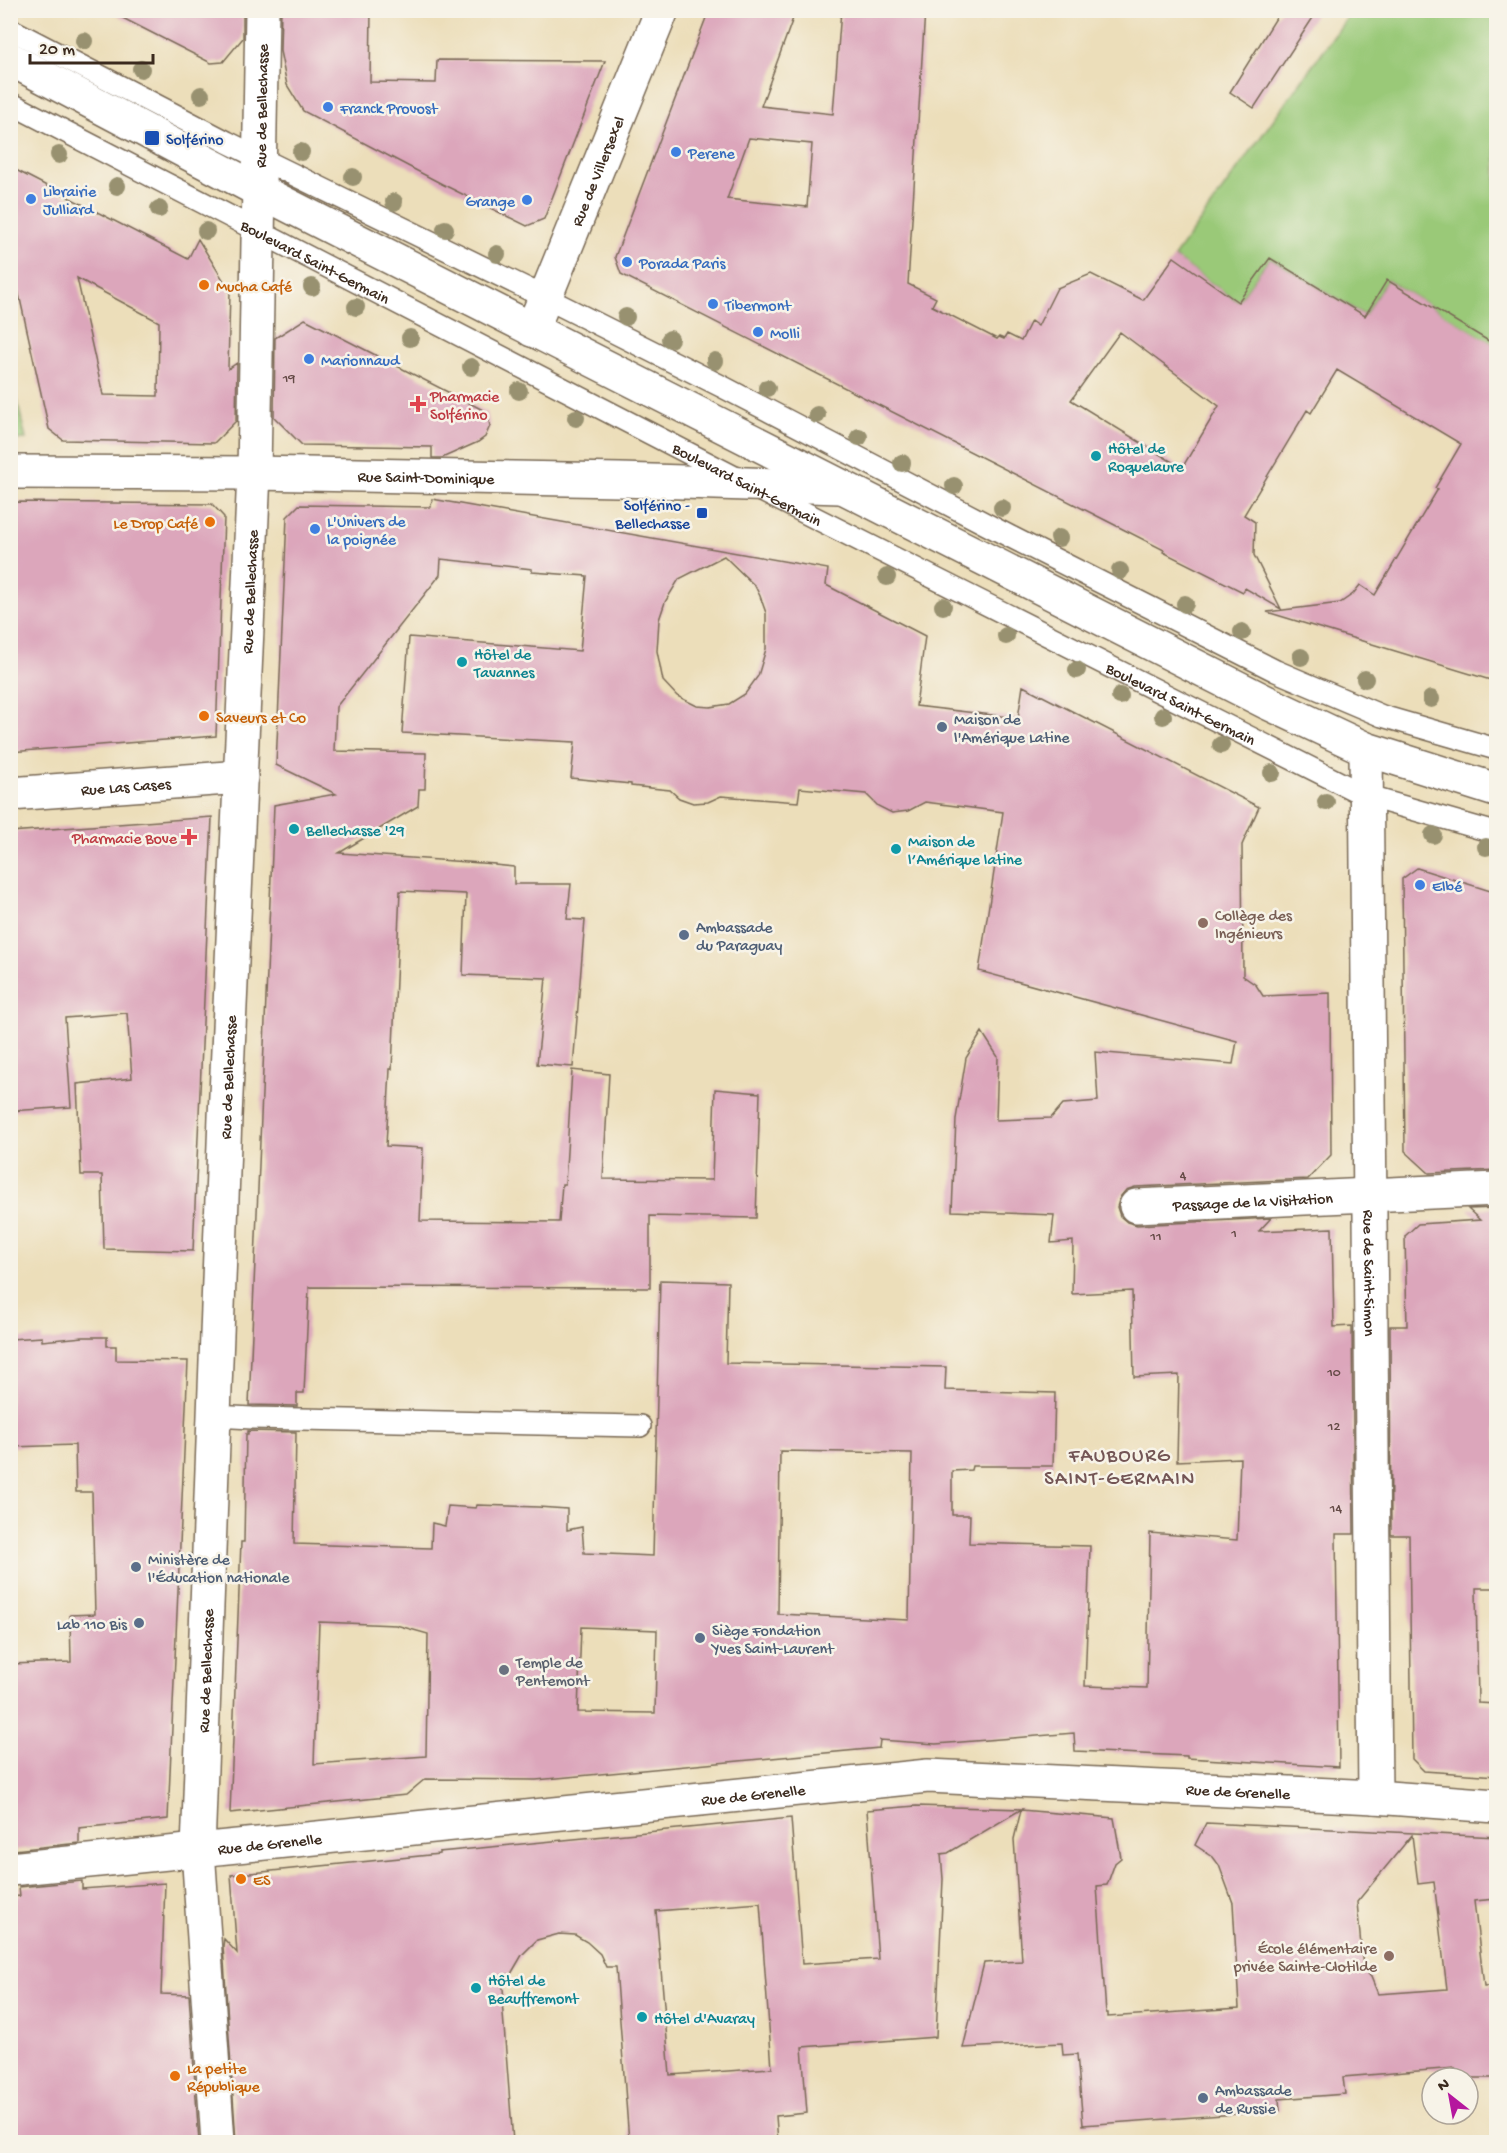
<svg xmlns="http://www.w3.org/2000/svg" width="1507" height="2153" font-family="'Gochi Hand',sans-serif">
  <style>
    .green { fill: #9ac978; stroke: #6a7a4b; stroke-width: 1.5 }
    .building { fill: #dca6bb; fill-rule: evenodd }
    .lines { fill: none; stroke-linecap: round; stroke-linejoin: round }
    .service-casing { stroke: #796955; stroke-width: 24 }
    .minor-casing { stroke: #796955; stroke-width: 36 }
    .primary-casing { stroke: #796955; stroke-width: 36 }
    .service { stroke: #fff; stroke-width: 21 }
    .minor { stroke: #fff; stroke-width: 33 }
    .primary { stroke: #fff; stroke-width: 33 }
    .tree { fill: #989170 }
    .shop-dot { fill: #3f7fe0; stroke: #f7f3e8; stroke-width: 2 }
    .transit-dot { fill: #1a4fb4; stroke: #f7f3e8; stroke-width: 2 }
    .food-dot { fill: #e8710a; stroke: #f7f3e8; stroke-width: 2 }
    .health-dot { fill: #e0444e; stroke: #f7f3e8; stroke-width: 2 }
    .culture-dot { fill: #0f9aa8; stroke: #f7f3e8; stroke-width: 2 }
    .service-dot { fill: #5c6f8a; stroke: #f7f3e8; stroke-width: 2 }
    .education-dot { fill: #8d6e63; stroke: #f7f3e8; stroke-width: 2 }
    .worship-dot { fill: #6b7280; stroke: #f7f3e8; stroke-width: 2 }
    .labels { text-anchor: middle; stroke-width: 5; stroke-linejoin: round; paint-order: stroke }
    .number-label { font-size: 14px; fill: #634945 }
    .street-label { font-size: 16px; fill: #3b2a1e; stroke: #f7f3e8 }
    .shop-label { font-size: 16px; fill: #366cbe; stroke: #f7f3e8; text-anchor: start }
    .transit-label { font-size: 16px; fill: #164399; stroke: #f7f3e8; text-anchor: start }
    .food-label { font-size: 16px; fill: #c56008; stroke: #f7f3e8; text-anchor: start }
    .health-label { font-size: 16px; fill: #be3a42; stroke: #f7f3e8; text-anchor: start }
    .culture-label { font-size: 16px; fill: #0d838f; stroke: #f7f3e8; text-anchor: start }
    .service-label { font-size: 16px; fill: #4e5e75; stroke: #f7f3e8; text-anchor: start }
    .education-label { font-size: 16px; fill: #785e54; stroke: #f7f3e8; text-anchor: start }
    .worship-label { font-size: 16px; fill: #5b616d; stroke: #f7f3e8; text-anchor: start }
    .quarter-label { font-size: 20px; letter-spacing: 1.5px; fill: #735555; stroke: #f7f3e8 }
  </style>
  <rect width="100%" height="100%" fill="#f7f3e8"/>
  <filter id="ink" filterUnits="userSpaceOnUse"><feTurbulence type="fractalNoise" baseFrequency=".0167" numOctaves="2"/><feDisplacementMap in="SourceGraphic" scale="12" xChannelSelector="R" yChannelSelector="G"/><feConvolveMatrix kernelMatrix="1 2 1 2 8 2 1 2 1" color-interpolation-filters="sRGB"/></filter>
  <filter id="wash" filterUnits="userSpaceOnUse"><feTurbulence type="fractalNoise" baseFrequency=".008" numOctaves="4" result="noise"/><feDisplacementMap in="SourceGraphic" scale="24" xChannelSelector="R" yChannelSelector="G"/><feGaussianBlur stdDeviation="1.35" result="paint"/><feColorMatrix in="noise" values="0 0 0 0 0 0 0 0 0 0 0 0 0 0 0 0 0 1.4 0 .05"/><feComposite in="paint" operator="in"/></filter>
  <g filter="url(#wash)">
    <rect width="100%" height="100%" fill="#ecdeba"/>
    <path class="green" d="M 1352,11 L 1496,11 L 1496,346 L 1387,280 L 1365,316 L 1270,258 L 1238,302 L 1174,257 Z
      M 11,373 L 11,374 L 26,439 L 11,440 Z"/>
    <g id="blocks">
      <path class="building" d="M 107,10 L 243,10 L 243,38 L 223,62 L 211,63 Z
        M 281,10 L 371,10 L 370,82 L 436,83 L 437,60 L 605,61 L 544,219 L 527,226 L 442,184 L 303,111 L 287,85 L 280,51 Z
        M 709,10 L 796,10 L 761,106 L 833,114 L 841,10 L 925,10 L 908,284 L 936,298 L 932,306 L 997,339 L 999,337 L 1004,339 L 1007,334 L 1021,341 L 1031,321 L 1038,326 L 1057,288 L 1091,274 L 1143,300 L 1174,257 L 1238,302 L 1270,258 L 1365,316 L 1387,280 L 1497,346 L 1497,682 L 1267,612 L 1340,603 L 1353,594 L 1360,585 L 1375,595 L 1438,489 L 1435,488 L 1461,444 L 1337,370 L 1311,413 L 1307,410 L 1244,515 L 1255,522 L 1254,555 L 1281,609 L 1245,588 L 1243,592 L 1163,552 L 1164,550 L 1107,521 L 621,274 L 615,257 ZM 749,138 L 812,144 L 807,207 L 727,199 ZM 1120,332 L 1219,406 L 1182,468 L 1071,400 Z
        M 1281,10 L 1318,10 L 1254,108 L 1230,92 Z
        M 10,167 L 188,259 L 198,239 L 230,291 L 228,369 L 237,363 L 236,421 L 214,443 L 63,440 L 49,429 L 10,254 ZM 77,278 L 159,322 L 158,396 L 103,395 Z
        M 305,319 L 487,412 L 490,426 L 485,437 L 478,442 L 442,458 L 432,458 L 432,447 L 302,445 L 274,417 L 275,338 Z
        M 432,499 L 828,569 L 826,585 L 925,636 L 916,706 L 1018,718 L 1023,686 L 1259,807 L 1242,845 L 1243,976 L 1256,985 L 1263,996 L 1330,993 L 1331,1155 L 1308,1179 L 1135,1187 L 1126,1190 L 1120,1197 L 1117,1207 L 1120,1216 L 1127,1222 L 1137,1225 L 1271,1218 L 1259,1231 L 1332,1228 L 1334,1327 L 1352,1326 L 1354,1534 L 1336,1534 L 1339,1767 L 1187,1758 L 1187,1756 L 1075,1751 L 1074,1733 L 936,1744 L 880,1740 L 879,1748 L 536,1780 L 425,1779 L 406,1795 L 230,1813 L 241,1542 L 244,1542 L 246,1434 L 248,1434 L 248,1431 L 296,1432 L 294,1544 L 431,1548 L 432,1523 L 445,1526 L 448,1506 L 476,1508 L 477,1505 L 538,1507 L 567,1509 L 567,1530 L 582,1527 L 584,1553 L 653,1556 L 660,1280 L 728,1282 L 726,1363 L 946,1367 L 945,1390 L 1055,1393 L 1053,1466 L 972,1466 L 971,1470 L 952,1471 L 952,1515 L 970,1515 L 969,1543 L 1090,1546 L 1085,1686 L 1147,1688 L 1150,1533 L 1237,1540 L 1240,1458 L 1177,1461 L 1179,1375 L 1134,1377 L 1132,1291 L 1072,1294 L 1073,1241 L 1051,1243 L 1054,1215 L 952,1211 L 956,1119 L 966,1058 L 982,1032 L 998,1057 L 996,1120 L 1051,1118 L 1063,1104 L 1098,1101 L 1095,1052 L 1233,1064 L 1237,1041 L 979,971 L 1003,812 L 925,802 L 908,811 L 892,813 L 878,806 L 866,794 L 800,788 L 798,802 L 721,796 L 708,802 L 693,803 L 679,798 L 670,790 L 631,786 L 631,784 L 571,778 L 575,742 L 402,733 L 409,637 L 580,651 L 587,576 L 532,572 L 532,569 L 441,559 L 440,575 L 336,707 L 334,751 L 426,753 L 425,789 L 419,789 L 418,806 L 339,853 L 495,864 L 495,865 L 514,867 L 514,884 L 571,884 L 567,919 L 585,920 L 573,1067 L 537,1064 L 546,978 L 463,975 L 466,894 L 400,891 L 392,1069 L 390,1069 L 386,1146 L 423,1148 L 420,1221 L 559,1222 L 562,1184 L 565,1184 L 572,1070 L 609,1074 L 603,1179 L 712,1180 L 715,1089 L 760,1093 L 756,1218 L 650,1216 L 650,1288 L 309,1287 L 304,1393 L 297,1393 L 297,1406 L 249,1405 L 274,805 L 336,794 L 276,765 L 287,517 L 299,505 L 431,507 ZM 724,556 L 755,586 L 760,596 L 766,613 L 766,649 L 758,676 L 745,694 L 729,704 L 710,707 L 697,706 L 677,696 L 663,681 L 657,651 L 659,620 L 665,602 L 679,579 ZM 780,1451 L 912,1453 L 909,1620 L 778,1614 ZM 319,1622 L 396,1625 L 428,1634 L 426,1756 L 314,1764 ZM 581,1627 L 657,1630 L 655,1713 L 578,1712 Z
        M 10,502 L 212,504 L 224,517 L 216,736 L 10,752 Z
        M 212,817 L 193,1251 L 104,1249 L 102,1175 L 81,1175 L 77,1084 L 132,1078 L 127,1013 L 65,1018 L 71,1107 L 10,1111 L 10,832 Z
        M 1417,868 L 1497,893 L 1497,1170 L 1429,1173 L 1405,1151 L 1402,879 Z
        M 1497,1208 L 1497,1588 L 1476,1588 L 1478,1703 L 1497,1704 L 1497,1776 L 1424,1771 L 1412,1759 L 1409,1535 L 1391,1535 L 1390,1326 L 1407,1326 L 1405,1236 L 1418,1224 L 1480,1220 L 1468,1209 Z
        M 42,1337 L 42,1341 L 83,1337 L 107,1337 L 107,1346 L 116,1346 L 116,1360 L 188,1361 L 168,1819 L 79,1828 L 79,1843 L 14,1850 L 10,1824 L 10,1664 L 71,1662 L 70,1615 L 95,1614 L 92,1492 L 76,1492 L 75,1445 L 10,1447 L 10,1339 Z
        M 916,1806 L 1022,1809 L 948,1853 L 941,1854 L 943,1879 L 936,2037 L 802,2047 L 807,2113 L 776,2116 L 778,2142 L 629,2142 L 616,1967 L 606,1967 L 600,1954 L 587,1942 L 575,1935 L 559,1934 L 537,1940 L 522,1955 L 511,1974 L 502,1975 L 504,2001 L 502,2001 L 513,2142 L 236,2142 L 223,1946 L 224,1939 L 237,1953 L 231,1875 L 439,1854 L 439,1852 L 791,1818 L 802,1964 L 878,1959 L 867,1810 ZM 760,1903 L 772,2068 L 670,2075 L 656,1911 Z
        M 1021,1810 L 1114,1818 L 1121,1858 L 1115,1863 L 1107,1885 L 1097,1886 L 1106,2013 L 1108,2013 L 1108,2017 L 1239,2008 L 1233,1903 L 1219,1865 L 1213,1857 L 1195,1845 L 1206,1823 L 1497,1837 L 1497,1899 L 1474,1901 L 1484,1986 L 1497,1985 L 1497,2078 L 1456,2078 L 1455,2068 L 1343,2077 L 1345,2094 L 1279,2099 L 1280,2111 L 1083,2125 L 1077,2054 L 1063,2055 L 1062,2043 L 963,2048 L 984,1963 L 1022,1961 L 1014,1839 ZM 1412,1835 L 1418,1884 L 1434,1882 L 1447,1989 L 1378,1994 L 1371,1977 L 1363,1968 L 1357,1902 Z
        M 82,1881 L 82,1889 L 165,1883 L 161,1994 L 189,1995 L 199,2142 L 10,2142 L 10,1897 L 20,1896 L 19,1887 Z"/>
    </g>
  </g>
  <g filter="url(#ink)">
    <use href="#blocks" fill-opacity="0" stroke="#796955" stroke-width="1.5"/>
    <g class="lines">
      <defs>
        <g id="service">
          <path d="M 10,29 L 227,142 L 546,298 L 723,387 L 1009,536 L 1276,671 L 1382,716 L 1496,749"/>
          <path id="s1" d="M 10,103 L 750,485 L 1366,796 L 1496,833"/>
          <path d="M 214,1416 L 252,1418 L 640,1426"/>
        </g>
        <g id="minor">
          <path id="s2" d="M 532,330 L 662,10"/>
          <path id="s3" d="M 10,472 L 254,473 L 620,480 L 840,487"/>
          <path id="s4" d="M 1366,749 L 1375,1797"/>
          <path id="s5" d="M 10,794 L 241,777"/>
          <path id="s6" d="M 1136,1206 L 1496,1189"/>
          <path id="s7" d="M 10,1869 L 928,1776 L 1375,1797 L 1496,1806"/>
          <path id="s8" d="M 218,2142 L 198,1850 L 225,1117 L 254,473 L 262,10"/>
        </g>
        <path id="primary" d="M 10,59 L 258,190 L 1266,702 L 1366,749 L 1496,790"/>
      </defs>
      <use href="#service" class="service-casing"/>
      <use href="#minor" class="minor-casing"/>
      <use href="#primary" class="primary-casing"/>
      <use href="#service" class="service"/>
      <use href="#minor" class="minor"/>
      <use href="#primary" class="primary"/>
    </g>
    <g class="tree">
      <circle cx="84" cy="41" r="9"/>
      <circle cx="141" cy="69" r="9"/>
      <circle cx="201" cy="95" r="9"/>
      <circle cx="301" cy="152" r="9"/>
      <circle cx="59" cy="155" r="9"/>
      <circle cx="353" cy="177" r="9"/>
      <circle cx="117" cy="186" r="9"/>
      <circle cx="394" cy="202" r="9"/>
      <circle cx="159" cy="209" r="9"/>
      <circle cx="445" cy="229" r="9"/>
      <circle cx="206" cy="231" r="9"/>
      <circle cx="497" cy="254" r="9"/>
      <circle cx="312" cy="287" r="9"/>
      <circle cx="356" cy="307" r="9"/>
      <circle cx="626" cy="317" r="9"/>
      <circle cx="410" cy="338" r="9"/>
      <circle cx="670" cy="339" r="9"/>
      <circle cx="715" cy="361" r="9"/>
      <circle cx="471" cy="367" r="9"/>
      <circle cx="767" cy="388" r="9"/>
      <circle cx="519" cy="391" r="9"/>
      <circle cx="817" cy="415" r="9"/>
      <circle cx="576" cy="418" r="9"/>
      <circle cx="859" cy="437" r="9"/>
      <circle cx="902" cy="463" r="9"/>
      <circle cx="954" cy="486" r="9"/>
      <circle cx="1002" cy="508" r="9"/>
      <circle cx="1059" cy="538" r="9"/>
      <circle cx="1120" cy="571" r="9"/>
      <circle cx="887" cy="577" r="9"/>
      <circle cx="1185" cy="604" r="9"/>
      <circle cx="943" cy="606" r="9"/>
      <circle cx="1242" cy="632" r="9"/>
      <circle cx="1006" cy="636" r="9"/>
      <circle cx="1301" cy="657" r="9"/>
      <circle cx="1077" cy="670" r="9"/>
      <circle cx="1365" cy="679" r="9"/>
      <circle cx="1120" cy="696" r="9"/>
      <circle cx="1431" cy="699" r="9"/>
      <circle cx="1163" cy="716" r="9"/>
      <circle cx="1221" cy="745" r="9"/>
      <circle cx="1272" cy="773" r="9"/>
      <circle cx="1326" cy="802" r="9"/>
      <circle cx="1433" cy="835" r="9"/>
      <circle cx="1486" cy="847" r="9"/>
    </g>
  </g>
  <g class="shop-dot">
    <circle cx="328" cy="107" r="6"/>
    <circle cx="676" cy="152" r="6"/>
    <circle cx="31" cy="199" r="6"/>
    <circle cx="527" cy="200" r="6"/>
    <circle cx="627" cy="262" r="6"/>
    <circle cx="713" cy="304" r="6"/>
    <circle cx="758" cy="332" r="6"/>
    <circle cx="309" cy="359" r="6"/>
    <circle cx="315" cy="529" r="6"/>
    <circle cx="1420" cy="885" r="6"/>
  </g>
  <g class="transit-dot">
    <rect x="144" y="130" width="16" height="16" rx="3"/>
    <rect x="696" y="507" width="12" height="12" rx="3"/>
  </g>
  <g class="food-dot">
    <circle cx="204" cy="285" r="6"/>
    <circle cx="210" cy="522" r="6"/>
    <circle cx="204" cy="716" r="6"/>
    <circle cx="241" cy="1879" r="6"/>
    <circle cx="175" cy="2076" r="6"/>
  </g>
  <g class="health-dot">
    <path d="M415 395h6v6h6v6h-6v6h-6v-6h-6v-6h6z"/>
    <path d="M186 828h6v6h6v6h-6v6h-6v-6h-6v-6h6z"/>
  </g>
  <g class="culture-dot">
    <circle cx="1096" cy="456" r="6"/>
    <circle cx="462" cy="662" r="6"/>
    <circle cx="294" cy="829" r="6"/>
    <circle cx="896" cy="849" r="6"/>
    <circle cx="476" cy="1988" r="6"/>
    <circle cx="642" cy="2017" r="6"/>
  </g>
  <g class="service-dot">
    <circle cx="942" cy="727" r="6"/>
    <circle cx="684" cy="935" r="6"/>
    <circle cx="136" cy="1567" r="6"/>
    <circle cx="139" cy="1623" r="6"/>
    <circle cx="700" cy="1638" r="6"/>
    <circle cx="1203" cy="2098" r="6"/>
  </g>
  <g class="education-dot">
    <circle cx="1203" cy="923" r="6"/>
    <circle cx="1389" cy="1956" r="6"/>
  </g>
  <circle class="worship-dot" cx="504" cy="1670" r="6"/>
  <g class="labels">
    <g class="number-label">
      <text x="289" y="382">19</text>
      <text x="1183" y="1179">4</text>
      <text x="1234" y="1237">1</text>
      <text x="1156" y="1240">11</text>
      <text x="1334" y="1376">10</text>
      <text x="1334" y="1430">12</text>
      <text x="1336" y="1512">14</text>
    </g>
    <g class="street-label">
      <text dy="6" stroke="none"><textPath href="#s8" startOffset="2038">Rue de Bellechasse</textPath></text>
      <text dy="6" stroke="none"><textPath href="#s2" startOffset="172">Rue de Villersexel</textPath></text>
      <text dy="6" stroke="none"><textPath href="#s1" startOffset="344">Boulevard Saint-Germain</textPath></text>
      <text dy="6" stroke="none"><textPath href="#s3" startOffset="416">Rue Saint-Dominique</textPath></text>
      <text dy="6" stroke="none"><textPath href="#s1" startOffset="830">Boulevard Saint-Germain</textPath></text>
      <text dy="6" stroke="none"><textPath href="#s8" startOffset="1552">Rue de Bellechasse</textPath></text>
      <text dy="6" stroke="none"><textPath href="#s1" startOffset="1316">Boulevard Saint-Germain</textPath></text>
      <text dy="6" stroke="none"><textPath href="#s5" startOffset="116">Rue Las Cases</textPath></text>
      <text dy="6" stroke="none"><textPath href="#s8" startOffset="1066">Rue de Bellechasse</textPath></text>
      <text dy="6" stroke="none"><textPath href="#s6" startOffset="117">Passage de la Visitation</textPath></text>
      <text dy="6" stroke="none"><textPath href="#s4" startOffset="524">Rue de Saint-Simon</textPath></text>
      <text dy="6" stroke="none"><textPath href="#s8" startOffset="472">Rue de Bellechasse</textPath></text>
      <text dy="6" stroke="none"><textPath href="#s7" startOffset="1233">Rue de Grenelle</textPath></text>
      <text dy="6" stroke="none"><textPath href="#s7" startOffset="747">Rue de Grenelle</textPath></text>
      <text dy="6" stroke="none"><textPath href="#s7" startOffset="261">Rue de Grenelle</textPath></text>
    </g>
    <g class="shop-label">
      <text x="340" y="113">Franck Provost</text>
      <text x="688" y="158">Perene</text>
      <text x="43" y="196">Librairie<tspan x="43" dy="18">Julliard</tspan></text>
      <text x="515" y="206" text-anchor="end">Grange</text>
      <text x="639" y="268">Porada Paris</text>
      <text x="725" y="310">Tibermont</text>
      <text x="770" y="338">Molli</text>
      <text x="321" y="365">Marionnaud</text>
      <text x="327" y="526">L'Univers de<tspan x="327" dy="18">la poignée</tspan></text>
      <text x="1432" y="891">Elbé</text>
    </g>
    <g class="transit-label">
      <text x="166" y="144">Solférino</text>
      <text x="690" y="510" text-anchor="end">Solférino -<tspan x="690" dy="18">Bellechasse</tspan></text>
    </g>
    <g class="food-label">
      <text x="216" y="291">Mucha Café</text>
      <text x="198" y="528" text-anchor="end">Le Drop Café</text>
      <text x="216" y="722">Saveurs et Co</text>
      <text x="253" y="1885">ES</text>
      <text x="187" y="2073">La petite<tspan x="187" dy="18">République</tspan></text>
    </g>
    <g class="health-label">
      <text x="430" y="401">Pharmacie<tspan x="430" dy="18">Solférino</tspan></text>
      <text x="177" y="843" text-anchor="end">Pharmacie Bove</text>
    </g>
    <g class="culture-label">
      <text x="1108" y="453">Hôtel de<tspan x="1108" dy="18">Roquelaure</tspan></text>
      <text x="474" y="659">Hôtel de<tspan x="474" dy="18">Tavannes</tspan></text>
      <text x="306" y="835">Bellechasse '29</text>
      <text x="908" y="846">Maison de<tspan x="908" dy="18">l’Amérique latine</tspan></text>
      <text x="488" y="1985">Hôtel de<tspan x="488" dy="18">Beauffremont</tspan></text>
      <text x="654" y="2023">Hôtel d'Avaray</text>
    </g>
    <g class="service-label">
      <text x="954" y="724">Maison de<tspan x="954" dy="18">l'Amérique Latine</tspan></text>
      <text x="696" y="932">Ambassade<tspan x="696" dy="18">du Paraguay</tspan></text>
      <text x="148" y="1564">Ministère de<tspan x="148" dy="18">l'Éducation nationale</tspan></text>
      <text x="127" y="1629" text-anchor="end">Lab 110 Bis</text>
      <text x="712" y="1635">Siège Fondation<tspan x="712" dy="18">Yves Saint-Laurent</tspan></text>
      <text x="1215" y="2095">Ambassade<tspan x="1215" dy="18">de Russie</tspan></text>
    </g>
    <g class="education-label">
      <text x="1215" y="920">Collège des<tspan x="1215" dy="18">Ingénieurs</tspan></text>
      <text x="1377" y="1953" text-anchor="end">École élémentaire<tspan x="1377" dy="18">privée Sainte-Clotilde</tspan></text>
    </g>
    <g class="worship-label">
      <text x="516" y="1667">Temple de<tspan x="516" dy="18">Pentemont</tspan></text>
    </g>
    <g class="quarter-label">
      <text x="1120" y="1461">FAUBOURG<tspan x="1120" dy="23">SAINT-GERMAIN</tspan></text>
    </g>
  </g>
  <rect width="1507" height="2153" fill="none" stroke="#f7f3e8" stroke-width="36"/>
  <g transform="translate(1450 2096) rotate(329)"><circle r="28" fill="#f7f3e8" stroke="#aca397" stroke-width="1.5"/>
  <path d="M0-4.5L10 22L0 15L-10 22Z" fill="#b5179e"/>
  <text y="-9" font-size="16" font-weight="bold" text-anchor="middle" fill="#3b2a1e">N</text>
  </g>
  <path d="M30 54v9h123v-9" fill="none" stroke="#3b2a1e" stroke-width="3"/>
  <text x="39" y="54" font-size="18" fill="#3b2a1e" stroke="#f7f3e8" stroke-width="4.5" paint-order="stroke">20 m</text>
</svg>
